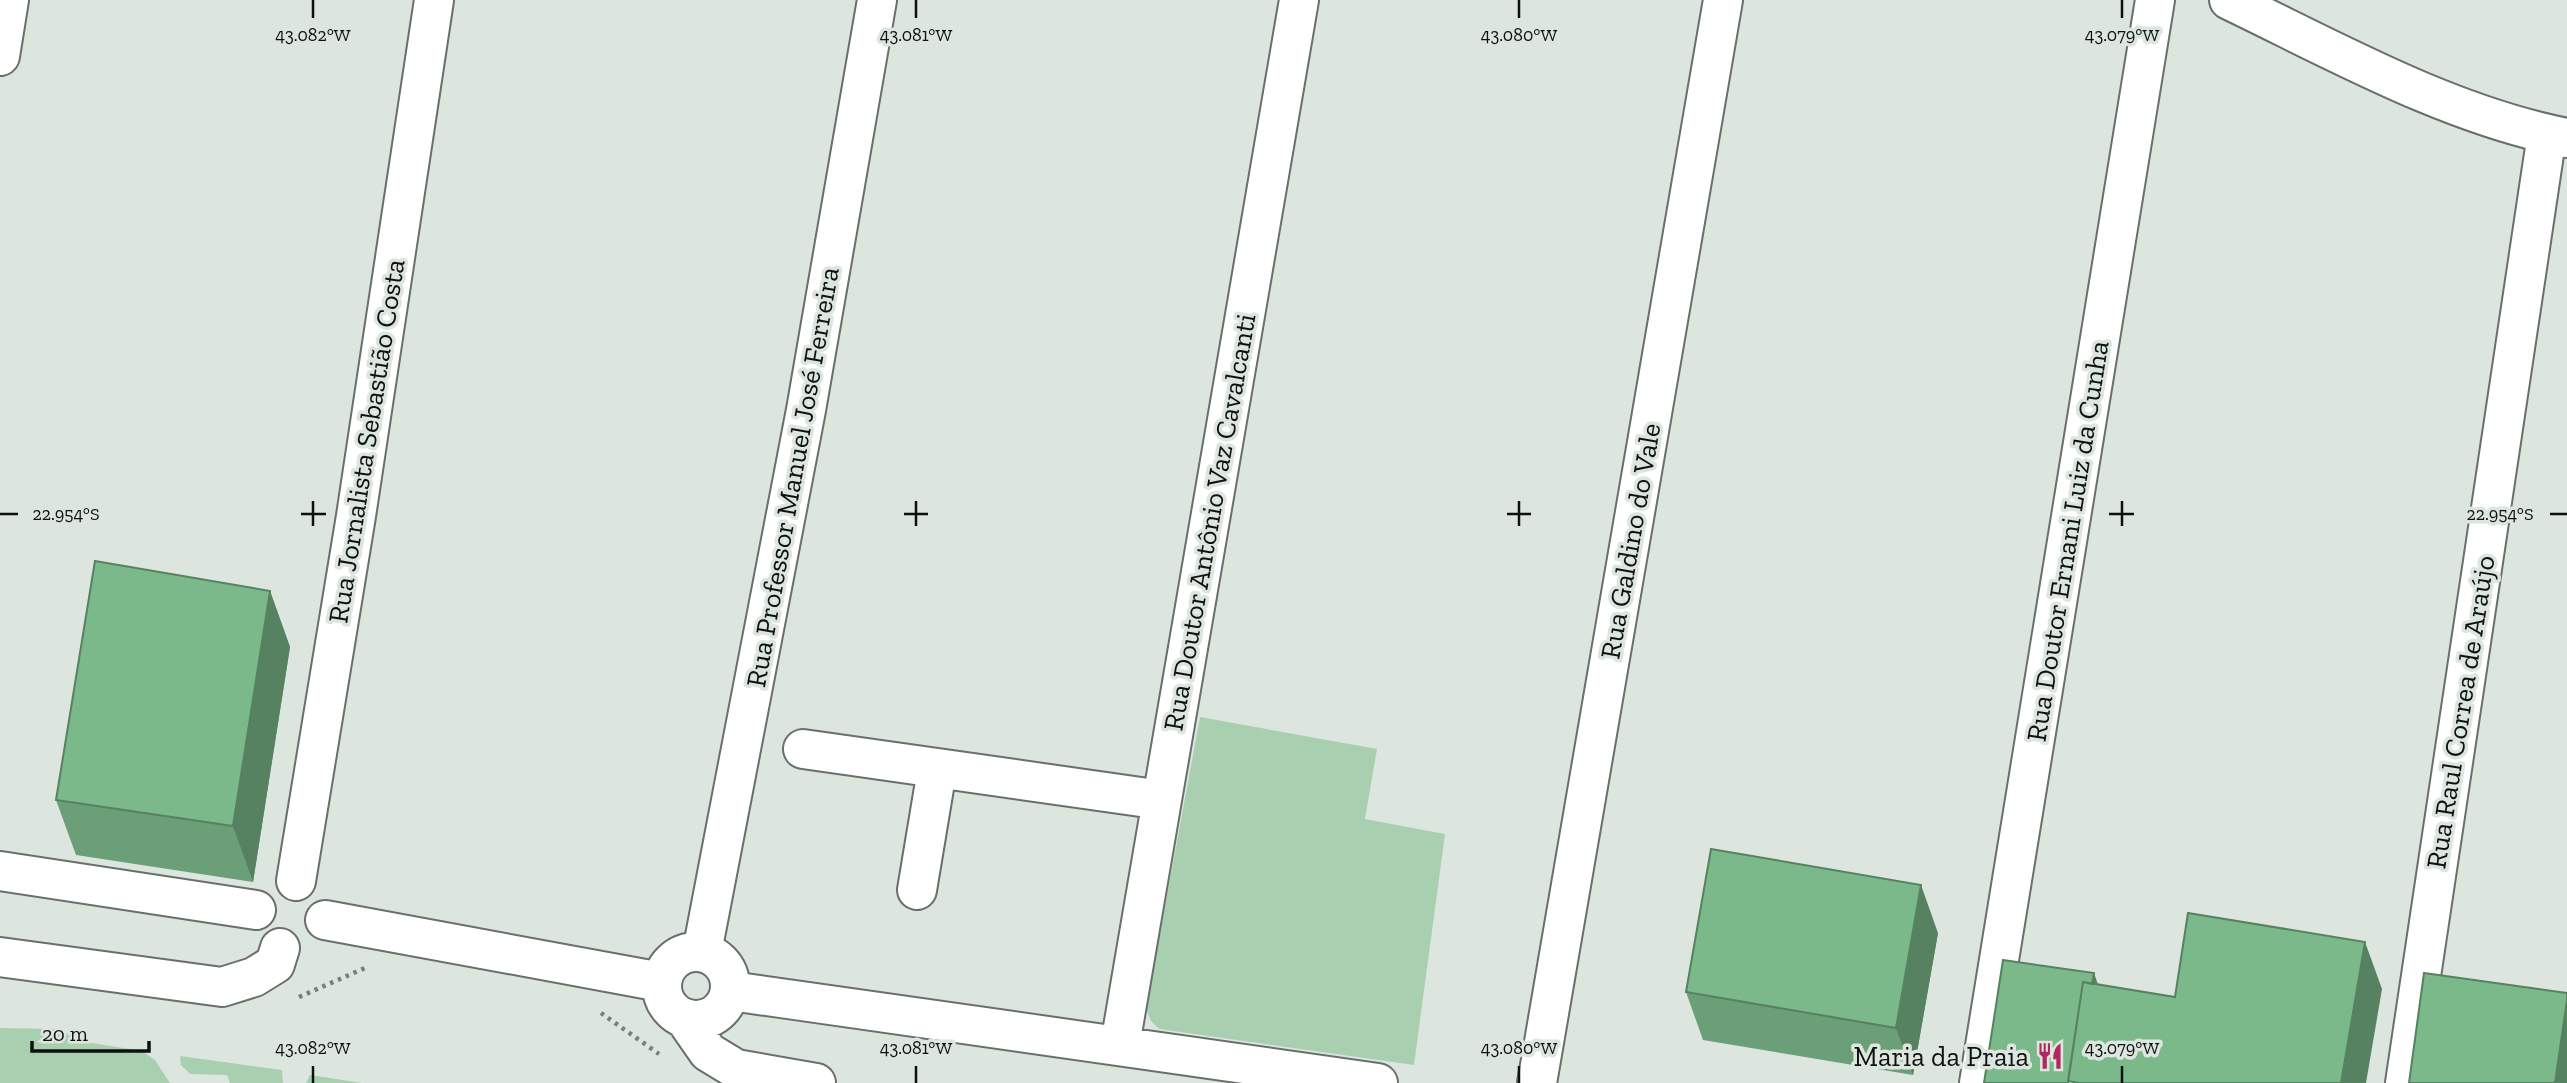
<svg xmlns="http://www.w3.org/2000/svg" width="2567" height="1083" font-family="'Zilla Slab',serif">
  <style>
    .green { fill: #a8d0b0 }
    .lines { fill: none; stroke-linecap: round; stroke-linejoin: round }
    .minor-casing { stroke: #69706b; stroke-width: 42 }
    .path { stroke: #797f7b; stroke-width: 4.5; stroke-dasharray: 3.5 5; stroke-linecap: butt }
    .minor { stroke: #fff; stroke-width: 38 }
    .wall { fill: #6a9f77 }
    .shaded-wall { fill: #568261 }
    .building { fill: #7bb98a; stroke: #568261; stroke-width: 2 }
    .ticks { fill: none; stroke: #0e110f; stroke-width: 2.5 }
    .labels { text-anchor: middle; stroke-width: 7; stroke-linejoin: round; paint-order: stroke }
    .street-label { font-size: 28px; fill: #0e110f; stroke: #dde5df }
    .poi-label { font-size: 28px; fill: #0e110f; stroke: #dde5df; text-anchor: end }
    .ticks-label { font-size: 18px; text-anchor: middle; fill: #0e110f; stroke: #dde5df; stroke-width: 7; stroke-linejoin: round; paint-order: stroke }
  </style>
  <rect width="100%" height="100%" fill="#dde5df"/>
  <path class="green" d="M 1200,717 L 1377,749 L 1365,819 L 1445,834 L 1414,1065 L 1159,1029 L 1151,1021 L 1146,1009 Z
    M 0,1028 L 56,1029 L 86,1042 L 142,1051 L 155,1060 L 170,1083 L 0,1083 Z
    M 180,1056 L 282,1070 L 283,1083 L 230,1083 L 227,1075 L 190,1074 L 181,1065 Z
    M 310,1075 L 362,1083 L 306,1083 Z"/>
  <g class="lines">
    <defs>
      <path id="minor" d="M 2229,0 C 2337,52 2449,115 2567,138
        M 0,56 L 9,0
        M 803,749 L 1162,800
        M 0,871 L 256,910
        M 296,881 L 356,516 L 434,0
        M 917,890 L 937,770
        M 325,920 L 661,982
        M 702,952 L 806,410 L 877,0
        M662 986a34 34 0 1 1 68 0a34 34 0 1 1-68 0Z
        M 0,957 L 222,987 L 254,977 L 275,964 L 280,948
        M 731,991 L 1378,1083
        M 685,1019 L 708,1052 L 736,1069 L 816,1083
        M 1120,1045 L 1299,0
        M 1537,1083 L 1723,0
        M 1979,1083 L 2155,0
        M 2405,1083 L 2547,134"/>
    </defs>
    <use href="#minor" class="minor-casing"/>
    <path class="path" d="M 299,997 L 365,968
      M 601,1013 L 659,1054"/>
    <use href="#minor" class="minor"/>
  </g>
  <path class="wall" d="M 270,591 L 290,647 L 253,882 L 76,855 L 56,800 Z
    M 1938,933 L 1913,1075 L 1703,1040 L 1686,992 Z"/>
  <path class="shaded-wall" d="M 270,591 L 290,647 L 253,882 L 233,826 Z
    M 1921,885 L 1938,933 L 1913,1075 L 1896,1028 Z
    M 2365,942 L 2382,989 L 2366,1083 L 2341,1083 Z
    M 2094,973 L 2104,1002 L 2077,1083 Z
    M 2567,1000 L 2567,1083 L 2555,1083 Z"/>
  <path class="building" d="M 95,561 L 270,591 L 233,826 L 56,800 Z
    M 1711,849 L 1921,885 L 1896,1028 L 1686,992 Z
    M 2188,913 L 2365,942 L 2341,1083 L 2079,1083 L 2068,1081 L 2083,982 L 2175,997 Z
    M 2003,960 L 2094,973 L 2092,984 L 2083,982 L 2068,1083 L 1984,1083 Z
    M 2424,973 L 2567,993 L 2567,1000 L 2555,1083 L 2409,1083 Z"/>
  <path class="ticks" d="M 313,0 L 313,18M 916,0 L 916,18M 1519,0 L 1519,18M 2122,0 L 2122,18M 313,501 L 313,526M 916,501 L 916,526M 1519,501 L 1519,526M 2122,501 L 2122,526M 0,514 L 18,514M 301,514 L 326,514M 904,514 L 928,514M 1507,514 L 1531,514M 2109,514 L 2134,514M 2550,514 L 2567,514M 313,1066 L 313,1083M 916,1066 L 916,1083M 1519,1066 L 1519,1083M 2122,1066 L 2122,1083"/>
  <defs>
    <symbol id="restaurant-bare" viewBox="-9 -9 18 18"><path d="M-5-6h1v4h1v-4h1v4h1v-4h1v5L-1.5 .5V6h-2V.5L-5-1ZM5-6V6H3V1.5H1.5Q1.5-4 5-6Z" fill="#b32761" stroke="#dde5df" stroke-width="2.5" paint-order="stroke"/></symbol>
  </defs>
  <g fill-rule="evenodd">
    <use href="#restaurant-bare" x="2031" y="1037" width="38" height="38"/>
  </g>
  <g class="labels">
    <g class="street-label">
      <text transform="translate(366 441) rotate(-81)" y="10">Rua Jornalista Sebastião Costa</text>
      <text transform="translate(792 477) rotate(-80)" y="10">Rua Professor Manuel José Ferreira</text>
      <text transform="translate(1209 522) rotate(-80)" y="10">Rua Doutor Antônio Vaz Cavalcanti</text>
      <text transform="translate(1630 541) rotate(-80)" y="10">Rua Galdino do Vale</text>
      <text transform="translate(2067 541) rotate(-81)" y="10">Rua Doutor Ernani Luiz da Cunha</text>
      <text transform="translate(2460 712) rotate(-81)" y="10">Rua Raul Correa de Araújo</text>
    </g>
    <g class="poi-label">
      <text x="2029" y="1066">Maria da Praia</text>
    </g>
  </g>
  <g class="ticks-label">
    <text x="313" y="41">43.082°W</text>
    <text x="916" y="41">43.081°W</text>
    <text x="1519" y="41">43.080°W</text>
    <text x="2122" y="41">43.079°W</text>
    <text x="66" y="520">22.954°S</text>
    <text x="2500" y="520">22.954°S</text>
    <text x="313" y="1054">43.082°W</text>
    <text x="916" y="1054">43.081°W</text>
    <text x="1519" y="1054">43.080°W</text>
    <text x="2122" y="1054">43.079°W</text>
  </g>
  <path d="M32 1041v10h117v-10" fill="none" stroke="#0e110f" stroke-width="3.5"/>
  <text x="42" y="1041" font-size="21" fill="#0e110f" stroke="#dde5df" stroke-width="5" paint-order="stroke">20 m</text>
</svg>
